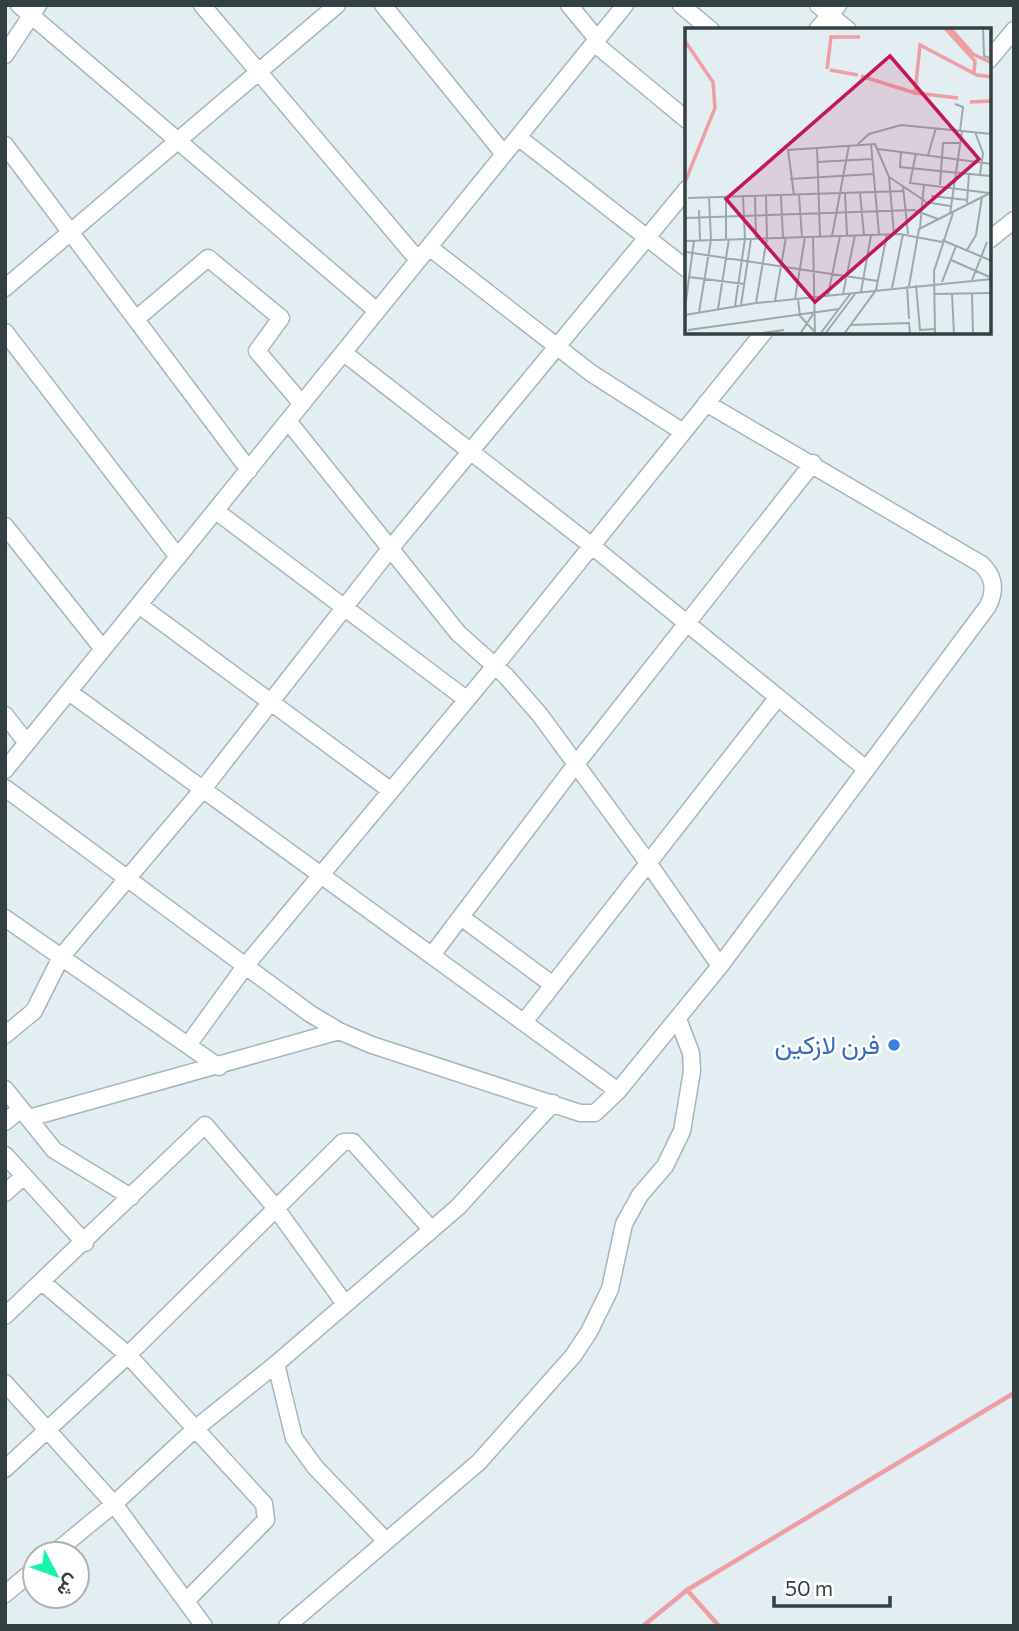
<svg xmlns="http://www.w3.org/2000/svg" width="1019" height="1631" font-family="Commissioner,Vazirmatn,sans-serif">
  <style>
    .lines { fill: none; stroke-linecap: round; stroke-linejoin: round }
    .stream { stroke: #ee9ea4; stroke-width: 4.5 }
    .minor-casing { stroke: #a5b7bc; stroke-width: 19 }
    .minor { stroke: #fff; stroke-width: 16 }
    .shop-dot { fill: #3f7fe0; stroke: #fff; stroke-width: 2.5 }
    .labels { text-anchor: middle; stroke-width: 5; stroke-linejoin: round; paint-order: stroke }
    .shop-label { font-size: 26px; fill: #366cbe; stroke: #fff; text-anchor: end }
    .inset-river { fill: none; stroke: #ee9ea4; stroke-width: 3.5 }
    .inset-road { fill: none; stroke: #9ca8ab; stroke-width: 2 }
    .view { fill: #c2185b; fill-opacity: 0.15; stroke: #c2185b; stroke-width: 3.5 }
    .inset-edge { fill: none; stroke: #334042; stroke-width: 3.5 }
  </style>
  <rect width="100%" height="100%" fill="#e2eef1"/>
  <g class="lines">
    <path class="stream" d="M 687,1590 L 719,1626
      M 643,1626 L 687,1590 L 1014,1393"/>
    <defs>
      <path id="minor" d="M 19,5 L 377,311
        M 202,5 L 418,260
        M 383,5 L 504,154
        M 569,5 L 597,39
        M 681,5 L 711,30
        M 818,5 L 848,30
        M 817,30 L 838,5
        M 594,43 L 687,120
        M 5,55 L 38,5
        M 989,60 L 1014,30
        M 518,137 L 687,269
        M 5,145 L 249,470
        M 989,240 L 1014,220
        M 429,247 L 591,373 L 683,432
        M 5,288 L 337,5
        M 136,319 L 208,258 L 281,318 L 257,351 L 302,404
        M 5,332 L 178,557
        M 344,353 L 592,546 L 866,769
        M 288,421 L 458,633 L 506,676 L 540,715 L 649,864 L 720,966
        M 216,511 L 466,699
        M 5,526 L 103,649
        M 139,605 L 390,790
        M 69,692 L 618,1091
        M 5,715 L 27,743
        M 5,770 L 625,5
        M 5,788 L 309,1013 L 339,1031 L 372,1045 L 580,1113 L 595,1113 L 618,1091 L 720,966 L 988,606 C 996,590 994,576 981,564 L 706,403
        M 461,917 L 553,985
        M 5,918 L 219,1067
        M 432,955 L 576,764 L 813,463
        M 524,1022 L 778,697
        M 5,1035 L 34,1011 L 61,957 L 203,789 L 390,549 L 687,189
        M 188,1045 L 246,965 L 494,667 L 764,332
        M 5,1089 L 54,1150 L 131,1197
        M 29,1118 L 339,1031
        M 5,1122 L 21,1109
        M 5,1155 L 85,1243
        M 5,1193 L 24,1176
        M 42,1282 L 128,1355 L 264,1504 L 266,1520 L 186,1601
        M 5,1316 L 205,1125 L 275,1207 L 345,1304
        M 276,1364 L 294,1438 L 315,1467 L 386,1541
        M 5,1383 L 114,1504 L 204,1626
        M 5,1469 L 128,1355 L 343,1142 L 353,1142 L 431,1229
        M 53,1554 L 114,1504 L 195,1429 L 276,1364 L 458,1207 L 553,1103
        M 5,1594 L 35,1569
        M 287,1626 L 479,1462 L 573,1356 L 589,1332 L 610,1289 L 624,1224 L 640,1195 L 665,1166 L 682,1131 L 692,1071 L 691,1053 L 678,1019"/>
    </defs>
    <use href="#minor" class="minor-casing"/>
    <use href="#minor" class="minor"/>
  </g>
  <circle class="shop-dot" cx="894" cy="1045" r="7"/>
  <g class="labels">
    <g class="shop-label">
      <text x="880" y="1054">فرن لازكين</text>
    </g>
  </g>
  <g transform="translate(685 28)">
    <rect width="306" height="306" fill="#e2eef1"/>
    <path class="inset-river" d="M 260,0 L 290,33 L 289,44M 265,0 L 288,26 L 307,35M 0,13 L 28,54 L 30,80 L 0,154M 142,41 L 146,9 L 175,9M 145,42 L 173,47M 176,48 L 230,65 L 273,70M 230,65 L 235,17 L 292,47 L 307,49M 285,74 L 307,73"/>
    <path class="inset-road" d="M 298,0 L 299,28 L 307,31M 270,76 L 278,79 L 275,103M 290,104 L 298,125 L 295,147M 173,116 L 184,106 L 216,97 L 307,106M 186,116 L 194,206M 132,119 L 135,208M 193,121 L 307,136M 216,123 L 215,139 L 305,148M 231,125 L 225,155 L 304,165M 243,127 L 251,100M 132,134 L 187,131M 204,149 L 240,173M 105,151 L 188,146M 255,157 L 258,115 L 275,115M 218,158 L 223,206M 160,165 L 162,207M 175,165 L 179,207M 109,167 L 103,122 L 190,116 L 204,149 L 209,206M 114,167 L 117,209M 70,168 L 71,210M 81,168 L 82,210M 96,168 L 98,209M 246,168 L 282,172M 41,169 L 41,211M 3,170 L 219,163M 240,174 L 265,178M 282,175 L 284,145M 14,182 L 15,212M 265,186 L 277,103M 0,190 L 229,182 L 253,191M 235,200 L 239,156M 128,208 L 130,306M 147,208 L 164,117M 257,212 L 307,233M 0,213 L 215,206 L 257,214M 282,222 L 291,207 L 297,169M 1,224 L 193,253M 266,232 L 307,250M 4,249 L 59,256M 287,252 L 302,214M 257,254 L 271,218M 231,257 L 235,302 L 250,301M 222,258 L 224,291M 224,258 L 234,201 L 307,164M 207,260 L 218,206M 176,264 L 186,207M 158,266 L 170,207M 249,266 L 307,265M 267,266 L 269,306M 287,266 L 288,306M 143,267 L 155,208M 110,271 L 120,209M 113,271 L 115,288 L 130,304M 90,273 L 101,209M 71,275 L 82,210M 56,277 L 66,211M 50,278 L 60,211 L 58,169M 0,280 L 9,213M 33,281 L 44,211M 14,284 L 26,212 L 24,169M 0,287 L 71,275 L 307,251M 165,297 L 224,295 L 225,306M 3,302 L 154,281M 70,306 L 99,302M 115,306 L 128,286M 135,306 L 166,265M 140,306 L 170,266M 159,306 L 191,262 L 202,206M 250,306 L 249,243 L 268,185"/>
    <path class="view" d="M 205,28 L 294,131 L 130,274 L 41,171 Z"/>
    <rect width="306" height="306" class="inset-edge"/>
  </g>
  <rect width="1019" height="1631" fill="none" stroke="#334042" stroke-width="14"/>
  <g transform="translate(56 1575) rotate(131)"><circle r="33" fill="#ffffff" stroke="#adb3b3" stroke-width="2"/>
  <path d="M0-5L12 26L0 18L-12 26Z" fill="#15f5ac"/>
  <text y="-10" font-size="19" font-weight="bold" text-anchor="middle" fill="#334042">ش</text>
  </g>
  <path d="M774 1596v10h116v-10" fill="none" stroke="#334042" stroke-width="3.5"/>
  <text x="785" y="1596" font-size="21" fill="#334042" stroke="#ffffff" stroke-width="5" paint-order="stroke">50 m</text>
</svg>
